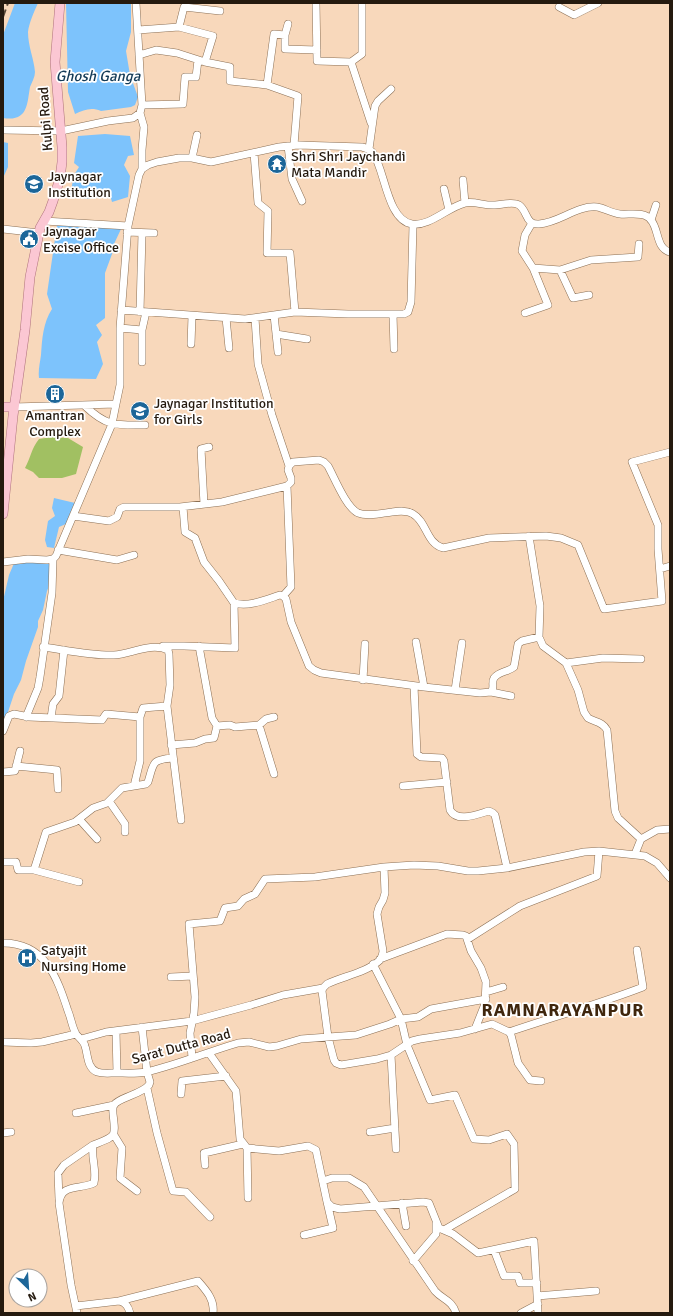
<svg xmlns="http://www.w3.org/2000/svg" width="673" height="1316" font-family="Signika,sans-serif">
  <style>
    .green { fill: #a1c062 }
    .water { fill: #7dc3fc }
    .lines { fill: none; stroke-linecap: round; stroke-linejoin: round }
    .minor-casing { stroke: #8c7055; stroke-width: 8 }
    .major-casing { stroke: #af727c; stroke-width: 10 }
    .minor { stroke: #fff; stroke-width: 7 }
    .major { stroke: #fbc7d3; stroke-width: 9 }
    .rail { stroke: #584838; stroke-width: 2; stroke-dasharray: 8 4; stroke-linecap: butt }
    .labels { text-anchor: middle; stroke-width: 3.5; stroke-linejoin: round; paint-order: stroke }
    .street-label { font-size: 14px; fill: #251a0f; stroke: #fff }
    .poi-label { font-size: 14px; fill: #251a0f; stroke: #fff; text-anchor: start }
    .water-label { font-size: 15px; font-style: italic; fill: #143b57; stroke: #fff }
    .district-label { font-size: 18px; font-weight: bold; letter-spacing: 1px; fill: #3f260d; stroke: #fff }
  </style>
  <rect width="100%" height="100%" fill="#f8d8bb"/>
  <path class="green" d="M 52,437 L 68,438 L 83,447 L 76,474 L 62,478 L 39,478 L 33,472 L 25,468 C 31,457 31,449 39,439 Z"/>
  <path class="water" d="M 15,3 L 38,3 C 34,12 29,23 28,32 C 28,46 34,59 35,72 C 35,77 32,82 30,87 C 27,104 28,122 3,118 L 3,35 Z
    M 66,3 L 131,3 L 131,32 L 126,51 L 130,75 L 138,97 L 135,105 L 131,107 L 101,111 C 91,107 84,110 75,114 L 68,92 Z
    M 105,134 L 130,136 L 134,155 L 128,156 L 124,165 L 130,176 L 128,197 L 112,202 L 110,195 C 103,195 100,197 94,198 C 86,199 78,198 70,196 L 74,175 L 79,167 L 74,163 L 78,136 Z
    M 3,142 L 8,143 L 8,167 L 3,178 Z
    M 57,225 L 121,229 L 114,244 L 112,254 L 105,273 L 105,318 L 96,325 L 102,335 L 97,342 L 103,364 L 96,379 L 39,378 C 38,370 40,363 41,355 C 42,339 43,323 52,309 L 47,294 Z
    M 54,498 L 75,503 L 68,523 L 59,527 L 54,548 L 47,547 L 45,540 L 48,521 L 55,516 L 52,508 Z
    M 15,561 L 49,563 L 52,579 L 47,591 L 43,610 L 38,621 L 38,627 L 26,661 L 21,680 L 14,694 L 3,727 L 3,601 L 9,575 Z"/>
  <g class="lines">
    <defs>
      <path id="minor" d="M 316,3 L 317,61 L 351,62 L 362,54 L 362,3
        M 559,7 L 574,15 L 598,3
        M 179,27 L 184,7 L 220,11
        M 138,30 L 179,27 L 213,36 L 205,62
        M 285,35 L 288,24
        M 139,55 L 156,50 L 177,53 L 205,62 L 230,67 L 230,81 L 267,85 L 274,34 L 285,35 L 285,49 L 317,50
        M 351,62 L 371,123
        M 267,85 L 298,96 L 294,145
        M 142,105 L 183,104 L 185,77 L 196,77 L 198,60
        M 140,113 L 144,127 L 142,150 L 142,169
        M 3,130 L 61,131 L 108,121 L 133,118 L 140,113 L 142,105 L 136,3
        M 288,146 L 292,179 L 302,201
        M 369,149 L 375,106 L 378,101 L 391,89
        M 254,153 L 258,203 L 268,211 L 267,253 L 290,253 L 295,312
        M 192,158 L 197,135
        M 463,180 L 465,203
        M 444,189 L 449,210
        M 651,220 L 656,205
        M 44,221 L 128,226
        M 532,223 L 525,235 L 522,251 L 533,268 L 560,270 L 573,298 L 589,295
        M 3,229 L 39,233
        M 127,232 L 154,233
        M 560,270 L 591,260 L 638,257 L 639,244
        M 121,310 L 245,319 L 295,312 L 348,314 L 404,314 L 408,312 L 411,302 L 413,225
        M 140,312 L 142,233
        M 525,313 L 548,305 L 533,268
        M 393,314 L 394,349
        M 274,315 L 278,352
        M 226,318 L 229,348
        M 255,318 L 258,364 L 272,415 L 289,466
        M 120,328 L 142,330
        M 276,334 L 307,339
        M 191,344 L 192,316
        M 142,362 L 142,330 L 146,312
        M 85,406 C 107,427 116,425 145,425
        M 14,407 L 116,404 L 120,385 L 120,328 L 128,226 L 139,175 L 142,169 L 148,165 L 157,162 L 179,158 L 192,158 L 211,162 L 279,147 L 298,145 L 362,147 C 366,148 370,149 373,153 C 385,170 387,220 412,224 C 429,227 448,207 465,203 C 475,201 485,206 495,205 C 501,205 513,201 519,205 C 528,211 525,225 539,224 C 559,223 577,205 597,207 C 604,208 611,213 620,214 C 629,215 645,211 651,220 C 659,229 656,249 670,252
        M 204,504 L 201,449 L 209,447
        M 183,507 L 185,532 L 195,538 L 204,562 L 219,581 L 234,603 C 249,607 265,600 280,595 L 283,596 L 286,599 L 291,622 L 309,666 L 314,670 L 321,673 L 424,687 L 480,693 L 491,692 C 495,688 491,683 494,678 C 499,671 508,672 514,667 L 518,644 L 522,641 L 539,637 L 543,646 L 566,663 L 578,690 L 584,712 L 588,718 C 595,722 603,722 607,730 L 615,811 L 618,818 L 641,839 L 635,854
        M 73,516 L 109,521 L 117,517 L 120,509 L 124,507 L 180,507 L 222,502 L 287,486 L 291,482 L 291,478 L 288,470 L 289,466 L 293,462 L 319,460 L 324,462 L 328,466 C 335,479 346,507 358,513 C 368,517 382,513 392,512 C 399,511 407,510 413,514 C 427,522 426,543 443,548 L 489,538 L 546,536 L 561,538 L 578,545 L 604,609 L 662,601 L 658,549 L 658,525 L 632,462 L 670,452
        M 529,536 L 540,606 L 539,637
        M 58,550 L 117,560 L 134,555
        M 3,562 L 28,559 L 47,560 L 53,559 L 56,556 L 112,424 L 116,404
        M 660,569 L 670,566
        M 283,596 L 291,587 L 287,486
        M 416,642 L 424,687
        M 163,646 L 184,646 L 235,648 L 234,603
        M 199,646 L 212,718 L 217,726
        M 43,647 C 65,650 93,656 114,655 C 131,654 151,642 168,650 L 169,654 L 170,685 L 167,706 L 181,820
        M 566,663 L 603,658 L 641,659
        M 363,680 L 365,644
        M 414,686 L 417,754 L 421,757 L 442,758 L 444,761 L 450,810 C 457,823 478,814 489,811 L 493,813 L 495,815 L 507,868
        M 455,690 L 462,643
        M 491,692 L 511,696
        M 26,717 L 38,688 L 40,677 L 52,593 L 53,559
        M 51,718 L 53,704 L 59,696 L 64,650
        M 259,725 L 274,774
        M 3,731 L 9,716 L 14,714 L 29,717 L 102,720 L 106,714 L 140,717 L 143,708 L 167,706
        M 171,745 L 195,743 L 205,739 L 214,738 L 217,726 L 230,725 L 235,727 L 259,725 L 266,719 L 274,717
        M 16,766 L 57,770 L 58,789
        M 3,772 L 15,771 L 20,751
        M 134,786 L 140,761 L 140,717
        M 403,786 L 447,782
        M 109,801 L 125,824 L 125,832
        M 79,819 L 97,839
        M 641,839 L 657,830 L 670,829
        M 3,862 L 16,862 L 18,870 L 34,870 L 46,832 L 75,822 L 93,808 L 107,803 L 122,788 L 146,784 L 148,782 C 154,763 151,760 172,758
        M 384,867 L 385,893 L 383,900 L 379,907 L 377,914 L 383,951 C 383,954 382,957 380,960 C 366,973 343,976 327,984 L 323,988 L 322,991 L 328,1037 L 334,1060 L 336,1063 L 341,1065 L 377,1059 L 391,1055 L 412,1041 L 420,1039 L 460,1033 L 492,1024 L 509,1032 L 511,1035 L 518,1063 L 530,1080 L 541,1081
        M 34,870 L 79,882
        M 468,939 L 520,906 L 597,876 L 599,851
        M 3,943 C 45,943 57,977 68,1011 C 71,1018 72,1027 76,1034 C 79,1038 84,1041 85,1046 C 88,1055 87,1068 97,1072 C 103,1074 110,1073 115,1073 C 125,1073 136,1074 146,1072 C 177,1065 207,1052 238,1043 L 249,1042 L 269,1047 L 277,1046 L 301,1039 L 356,1035 L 390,1024 L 401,1019 L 418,1017 L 431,1009 L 486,999
        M 380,959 L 447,934 L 463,935 L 466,936 L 471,951 L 481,968 L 486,982 L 485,1004 L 475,1029
        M 373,964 L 401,1019 L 407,1045 L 430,1100 L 455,1095 L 474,1139 L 489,1140 L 507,1134 L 514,1144 L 515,1189 L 444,1230
        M 171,977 L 193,976
        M 486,992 L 503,987
        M 116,1031 L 117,1073
        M 509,1032 C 553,1017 599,1004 643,987 L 637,950
        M 81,1039 L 106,1032 L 192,1021 L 251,1005 L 283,995 L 323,988
        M 3,1042 L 31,1043 L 42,1042 L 76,1034
        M 209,1053 L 236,1091 L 240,1139 L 247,1148 L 279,1151 L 308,1146 L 316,1150 L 317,1155 L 327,1202 L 332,1207 L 340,1209 L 423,1202 L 429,1203 L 439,1228 L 453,1234 L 478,1253 L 534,1241 L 538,1313
        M 391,1055 L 396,1149
        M 192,1058 L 190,1033 L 194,1013 L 195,997 L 189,924 L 220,921 L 225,908 L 238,906 L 244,899 L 255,894 L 265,879 L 315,877 L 384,867 L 414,865 L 438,866 L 468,871 L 478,871 L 507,868 L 584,852 L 599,851 L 645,856 L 657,863 L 670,878
        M 147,1088 L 157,1133 L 173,1191 L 186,1192 L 210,1217
        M 181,1094 L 182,1081 L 226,1076
        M 76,1113 L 114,1105
        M 370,1132 L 395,1128
        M 3,1133 L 11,1132
        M 114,1135 L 122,1148 L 120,1178 L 137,1191
        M 247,1148 L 248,1198
        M 205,1165 L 204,1153 L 243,1144
        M 323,1181 L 332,1178 L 349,1178 L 364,1187 L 435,1291 C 443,1300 452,1300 456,1313
        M 59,1199 L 58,1173 L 64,1165 L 93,1145
        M 402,1203 L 406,1226
        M 304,1235 L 333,1228 L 327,1202
        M 494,1250 L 504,1276 L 518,1276 L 520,1283 L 537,1283
        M 413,1261 L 436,1234 L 436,1223
        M 537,1296 L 596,1291
        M 119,1301 L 198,1281 C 206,1290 215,1300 213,1313
        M 76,1306 L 119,1301 C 126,1303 128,1306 130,1313
        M 77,1313 L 71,1285 L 59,1203 C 61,1183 80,1190 94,1183 C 97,1169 91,1159 93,1145 C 116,1136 116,1138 113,1114 C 113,1111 112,1108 114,1105 C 118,1098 142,1094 149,1085 L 150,1082 L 147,1072 L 142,1027
        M 521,1313 L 538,1304"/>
      <path id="major" d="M 3,407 L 14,407
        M 3,514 L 13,416 L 25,330 L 30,277 L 40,228 L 49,212 L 53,201 L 60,178 L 62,162 L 62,147 L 55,62 L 60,3"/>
    </defs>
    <use href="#minor" class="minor-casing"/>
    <use href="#major" class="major-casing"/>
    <use href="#minor" class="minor"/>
    <use href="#major" class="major"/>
    <path class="rail" d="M 3,17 L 8,3"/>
  </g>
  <defs>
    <symbol id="temple-disc" viewBox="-11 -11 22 22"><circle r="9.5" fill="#1c6699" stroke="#fff"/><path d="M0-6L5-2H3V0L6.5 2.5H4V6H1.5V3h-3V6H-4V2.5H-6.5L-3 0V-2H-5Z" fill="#fff"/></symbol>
    <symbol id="school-disc" viewBox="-11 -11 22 22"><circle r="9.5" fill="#1c6699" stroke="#fff"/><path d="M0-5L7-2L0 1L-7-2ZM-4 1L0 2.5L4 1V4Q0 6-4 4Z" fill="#fff"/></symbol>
    <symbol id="civic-disc" viewBox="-11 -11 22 22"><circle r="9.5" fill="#1c6699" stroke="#fff"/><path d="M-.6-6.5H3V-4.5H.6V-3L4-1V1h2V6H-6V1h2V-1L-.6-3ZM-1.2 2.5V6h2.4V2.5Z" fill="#fff"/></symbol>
    <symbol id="building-disc" viewBox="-11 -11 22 22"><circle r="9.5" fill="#1c6699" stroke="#fff"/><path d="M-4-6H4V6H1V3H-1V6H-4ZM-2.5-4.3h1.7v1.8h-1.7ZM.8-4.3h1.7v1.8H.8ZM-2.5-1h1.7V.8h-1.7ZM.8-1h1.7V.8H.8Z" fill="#fff"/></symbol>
    <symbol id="hospital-disc" viewBox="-11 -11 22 22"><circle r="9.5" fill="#1c6699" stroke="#fff"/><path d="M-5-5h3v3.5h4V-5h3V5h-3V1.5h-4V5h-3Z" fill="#fff"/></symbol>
  </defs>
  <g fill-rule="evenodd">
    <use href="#temple-disc" x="266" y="153" width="22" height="22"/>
    <use href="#school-disc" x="23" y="173" width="22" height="22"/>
    <use href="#civic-disc" x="18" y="228" width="22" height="22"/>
    <use href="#building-disc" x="44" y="383" width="22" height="22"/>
    <use href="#school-disc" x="129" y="400" width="22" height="22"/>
    <use href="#hospital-disc" x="16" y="947" width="22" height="22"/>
  </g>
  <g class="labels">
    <g class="street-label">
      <text transform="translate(45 119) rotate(-94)" y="5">Kulpi Road</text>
      <text transform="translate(181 1046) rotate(-15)" y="5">Sarat Dutta Road</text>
    </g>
    <g class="poi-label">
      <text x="291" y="161">Shri Shri Jaychandi<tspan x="291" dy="16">Mata Mandir</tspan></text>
      <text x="48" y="181">Jaynagar<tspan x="48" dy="16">Institution</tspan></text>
      <text x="43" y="236">Jaynagar<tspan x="43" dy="16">Excise Office</tspan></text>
      <text x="154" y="408">Jaynagar Institution<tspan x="154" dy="16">for Girls</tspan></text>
      <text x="55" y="420" text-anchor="middle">Amantran<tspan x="55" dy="16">Complex</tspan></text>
      <text x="41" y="955">Satyajit<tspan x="41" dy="16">Nursing Home</tspan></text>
    </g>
    <g class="water-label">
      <text x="98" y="81">Ghosh Ganga</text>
    </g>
    <g class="district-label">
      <text x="563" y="1016">RAMNARAYANPUR</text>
    </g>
  </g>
  <rect width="673" height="1316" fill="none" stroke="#251a0f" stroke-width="8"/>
  <g transform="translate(28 1288) rotate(155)"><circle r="19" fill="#ffffff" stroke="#a8a39f"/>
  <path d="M0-3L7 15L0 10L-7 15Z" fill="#1c6699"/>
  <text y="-6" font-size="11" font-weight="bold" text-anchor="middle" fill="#251a0f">N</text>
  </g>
</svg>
